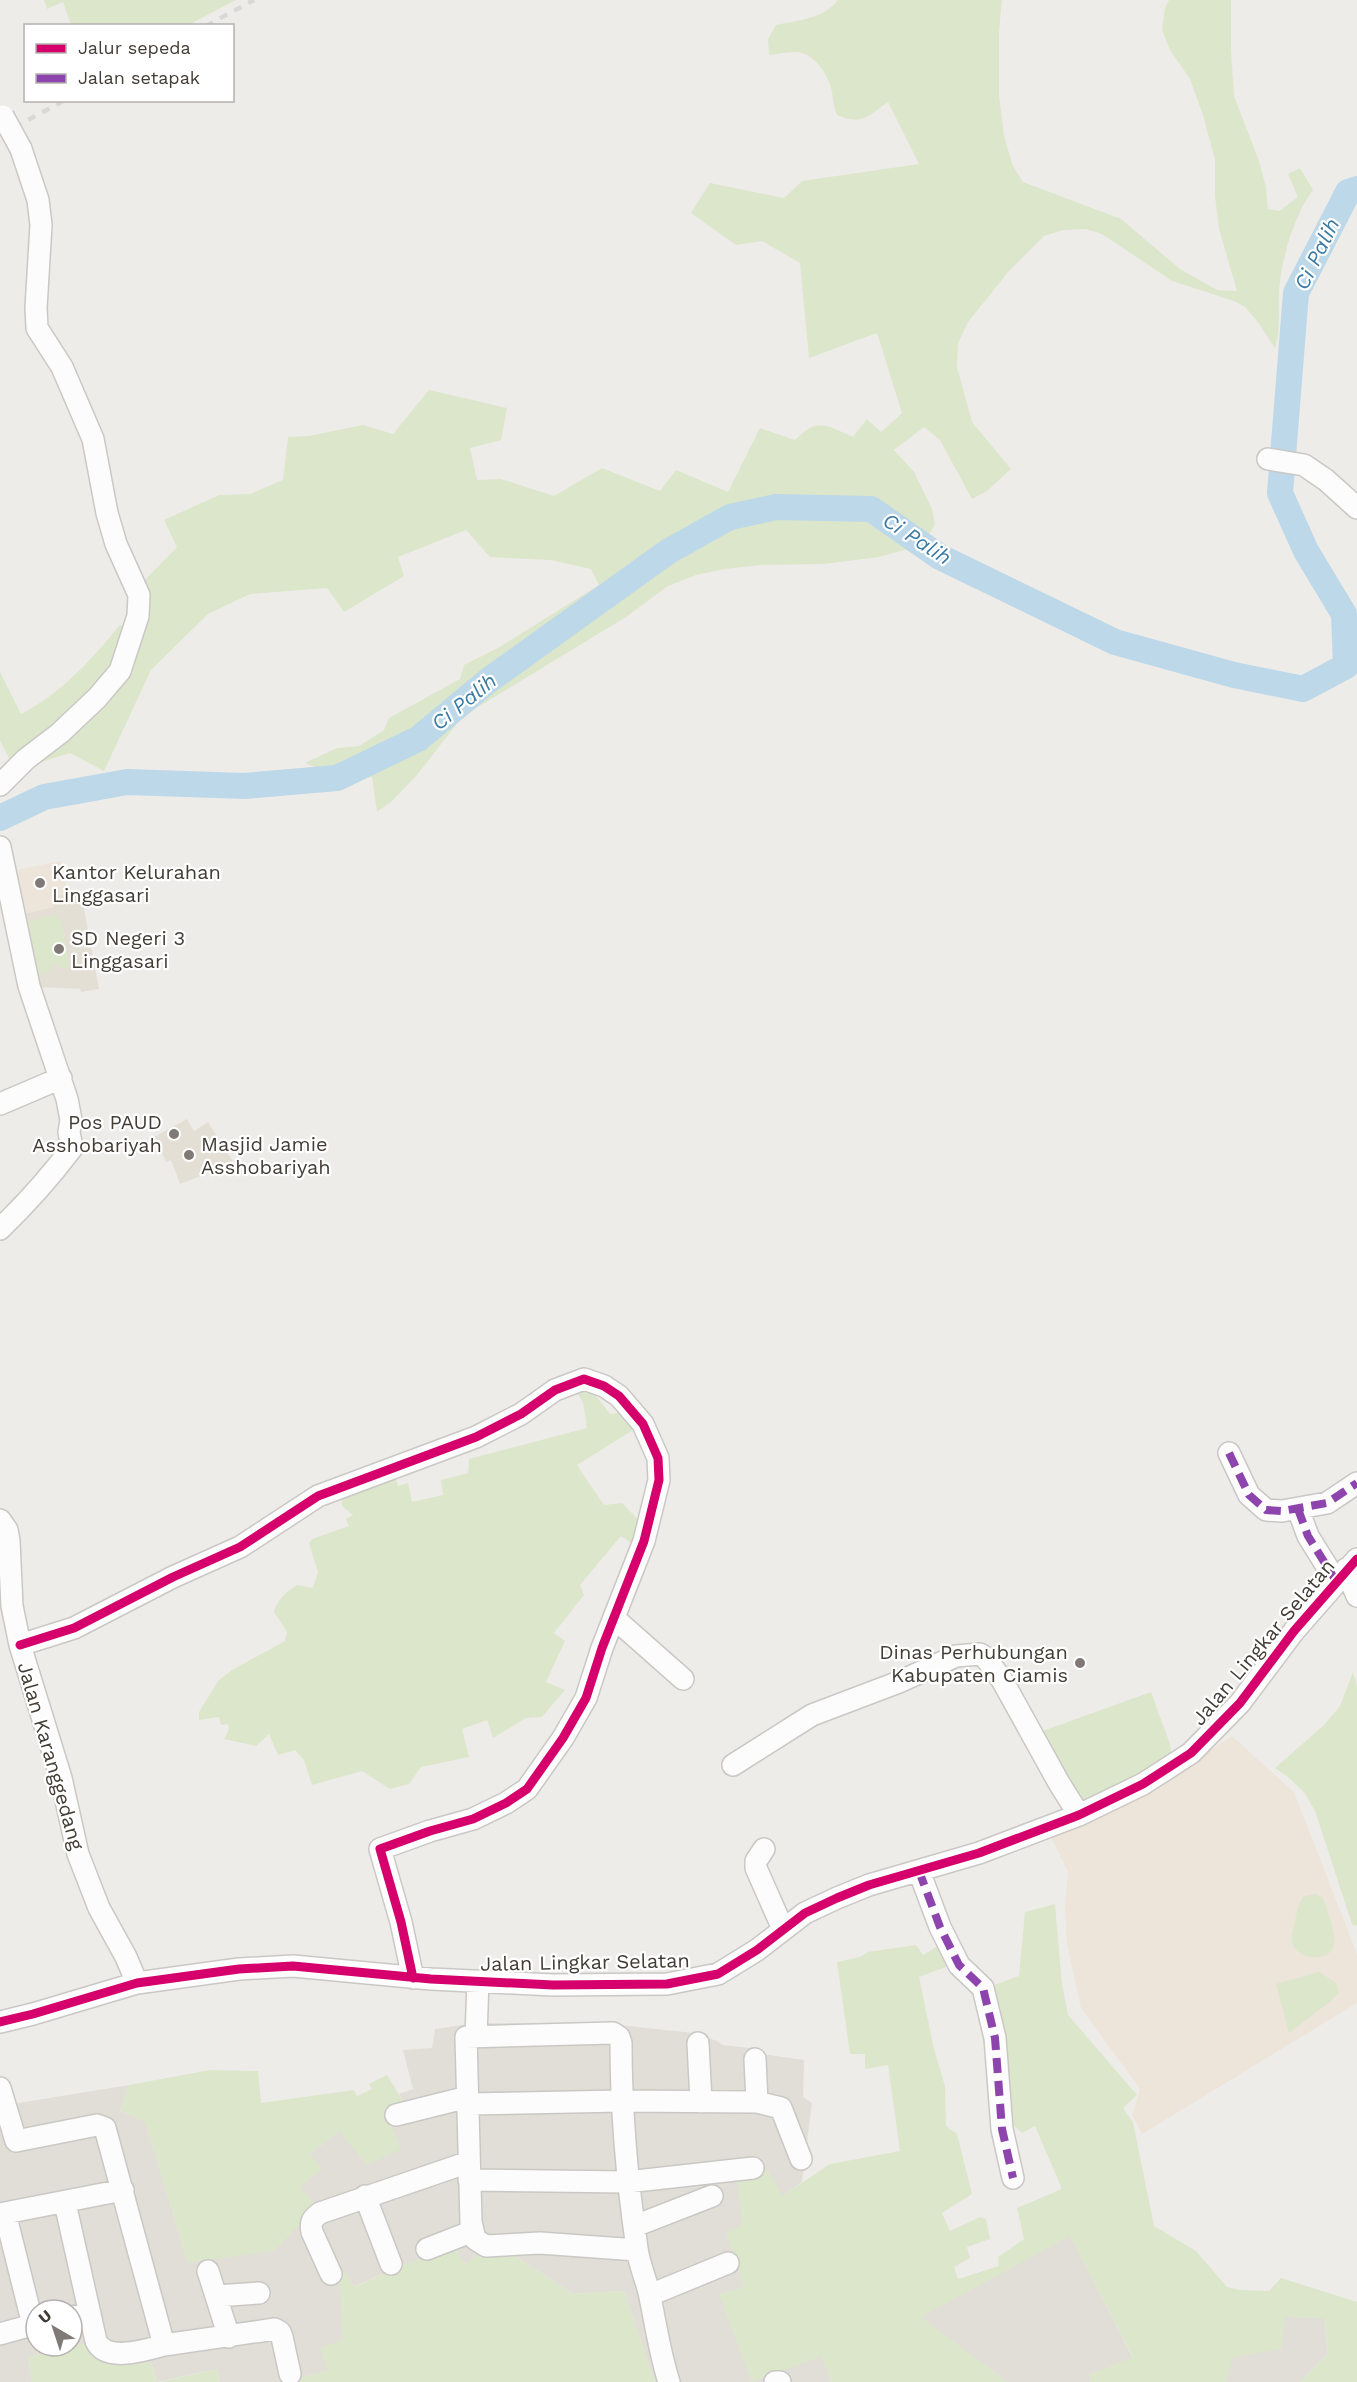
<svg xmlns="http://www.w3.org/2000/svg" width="1357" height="2382" font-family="'Work Sans',sans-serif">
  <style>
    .residential { fill: #e1ded7; fill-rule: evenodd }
    .commercial { fill: #ede4da }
    .education { fill: #e4dfd5 }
    .green { fill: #dce6cb }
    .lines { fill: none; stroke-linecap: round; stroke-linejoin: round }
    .river { stroke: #bdd8e8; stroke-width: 26 }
    .minor-casing { stroke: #cac8c5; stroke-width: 24 }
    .minor { stroke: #fcfcfc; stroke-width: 21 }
    .rail { stroke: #d8d8d7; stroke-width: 4.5; stroke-dasharray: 8 8; stroke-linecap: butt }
    .minor-bridge-casing { stroke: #cac8c5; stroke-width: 24; stroke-linecap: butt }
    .minor-bridge { stroke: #fcfcfc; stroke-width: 21 }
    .quiet { stroke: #8e44ad; stroke-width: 8; stroke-dasharray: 15 8; stroke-linecap: butt }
    .cycleway-casing { stroke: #fff; stroke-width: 13 }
    .cycleway { stroke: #d6006c; stroke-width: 9 }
    .poi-dot { fill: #7f7a75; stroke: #fff; stroke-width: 2 }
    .labels { text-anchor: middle; stroke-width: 4.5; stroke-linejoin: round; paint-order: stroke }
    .poi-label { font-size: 20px; fill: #433d36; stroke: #fff; text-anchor: start }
    .street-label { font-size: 20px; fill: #433d36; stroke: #fff }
    .water-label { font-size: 21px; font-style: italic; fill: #3b7ba3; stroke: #fff }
  </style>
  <rect width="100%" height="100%" fill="#eeece9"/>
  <path class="residential" d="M 476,2023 L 611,2024 L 693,2033 L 717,2041 L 722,2045 L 749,2048 L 762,2054 L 804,2060 L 803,2097 L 812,2103 L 802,2182 L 742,2226 L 727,2232 L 744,2287 L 719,2295 L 822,2356 L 831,2382 L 655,2382 L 624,2291 L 573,2294 L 510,2253 L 466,2264 L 458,2255 L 458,2246 L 395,2268 L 354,2287 L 343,2340 L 328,2371 L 294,2379 L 292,2382 L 220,2382 L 217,2369 L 157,2382 L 151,2363 L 93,2356 L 91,2343 L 28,2357 L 32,2382 L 0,2382 L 0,2106 L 129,2085 L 120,2111 L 145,2121 L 188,2263 L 300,2187 L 310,2154 L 339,2131 L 387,2115 L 405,2105 L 399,2094 L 413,2089 L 403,2050 L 432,2048 L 435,2029 ZM 36,2310 L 72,2310 L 72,2346 L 36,2346 Z
    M 1070,2235 L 1133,2358 L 1089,2375 L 1091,2382 L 1007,2382 L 920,2317 Z
    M 1284,2317 L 1324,2318 L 1328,2354 L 1300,2382 L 1225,2382 L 1232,2357 Z"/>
  <path class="commercial" d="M 61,861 L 68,894 L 53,897 L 54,907 L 20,915 L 12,871 Z
    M 1232,1736 L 1294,1792 L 1357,1954 L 1357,2003 L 1142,2134 L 1132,2115 L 1140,2089 L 1081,2008 L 1067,1944 L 1065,1905 L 1068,1872 L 1050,1835 L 1177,1772 Z"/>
  <path class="education" d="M 81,892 L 99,989 L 81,992 L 80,989 L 37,987 L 20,915 L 54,907 L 52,897 Z
    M 187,1119 L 194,1131 L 208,1122 L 234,1163 L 180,1184 L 171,1160 L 166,1162 L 154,1137 Z"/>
  <path class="green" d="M 44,0 L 236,0 L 188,25 L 71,25 L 63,2 L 47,9 Z
    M 838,0 L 1002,0 L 999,31 L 999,95 L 1004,135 L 1012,164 L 1023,182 L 1121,219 L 1180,269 L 1217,290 L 1237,291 L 1219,229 L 1215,196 L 1215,160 L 1203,115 L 1190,79 L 1170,50 L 1162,30 L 1165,8 L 1169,0 L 1231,0 L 1231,50 L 1234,96 L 1259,161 L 1266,187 L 1268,209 L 1279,211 L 1298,197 L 1288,174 L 1300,168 L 1313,190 C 1294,215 1281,260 1279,292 C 1278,311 1281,329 1275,348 L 1258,322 L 1245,307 L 1234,301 L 1172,281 L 1102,234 L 1086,229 L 1063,230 L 1044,236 L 1009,271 L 968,322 L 958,343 L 957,367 L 972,422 L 1011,469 L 987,491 L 972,499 L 940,440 L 924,427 L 894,450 L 914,472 L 932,509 L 935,525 L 925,539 L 908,549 L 879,557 L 824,564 L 761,565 L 725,569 L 696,575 L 668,586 L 626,617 L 463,716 L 417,775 L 391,802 L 377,812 L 372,777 L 351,782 L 305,763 L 337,748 L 359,746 L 384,730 L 389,718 L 460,679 L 464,665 L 498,648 L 599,585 L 591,569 L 551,560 L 490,557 L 466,530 L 398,557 L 404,576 L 344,612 L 327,588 L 250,594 L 208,614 L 151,670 L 104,771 L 70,753 L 32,765 L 11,761 L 0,741 L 0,672 L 21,714 C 62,693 91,660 120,625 L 139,630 L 141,584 L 177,547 L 164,520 L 219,495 L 250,494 L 283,480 L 288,437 L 309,436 L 363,425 L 393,434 L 429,390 L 507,408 L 501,440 L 470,448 L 477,480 L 501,479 L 554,496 L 602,468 L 660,491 L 676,470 L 728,492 L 760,428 L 795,440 C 818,417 826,425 853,437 L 867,419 L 881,432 L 902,413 L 877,333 L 809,358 L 800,263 L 762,241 L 736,245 L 691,213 L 710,183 L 784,198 L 802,181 L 919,164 L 888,102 C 868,116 862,126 837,115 C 832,103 834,99 831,88 C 828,75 815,56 802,53 C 793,50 779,54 769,55 L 768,39 L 776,25 C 799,20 823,19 838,0 Z
    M 56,915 L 57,918 L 61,918 L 69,967 L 60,969 L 59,964 L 50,966 L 51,971 L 34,975 L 22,923 Z
    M 586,1383 L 610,1414 L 618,1413 L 633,1430 L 577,1465 L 604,1505 L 622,1503 L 643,1525 L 635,1546 L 621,1536 L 580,1585 L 584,1595 L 554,1633 L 565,1641 L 546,1682 L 565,1690 L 542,1717 L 526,1718 L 493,1738 L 487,1720 L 462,1729 L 469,1757 L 421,1767 L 409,1784 L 390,1789 L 362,1771 L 312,1785 L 304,1760 L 295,1750 L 278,1755 L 269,1734 L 256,1746 L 224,1739 L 229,1729 L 228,1724 L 221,1725 L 219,1717 L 199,1720 L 199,1712 L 219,1680 L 232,1670 L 285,1641 L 287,1632 L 274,1612 C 276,1601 288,1590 297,1585 L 313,1588 L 318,1572 L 309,1543 L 312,1539 L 349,1526 L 346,1519 L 353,1515 C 340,1503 341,1511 342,1489 L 393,1471 L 398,1486 L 408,1483 L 412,1502 L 443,1495 L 441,1480 L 468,1473 L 469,1459 L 587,1428 L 583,1403 L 574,1386 Z
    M 1353,1672 L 1357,1686 L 1357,1926 L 1352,1924 L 1315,1811 L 1304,1792 L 1288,1777 L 1275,1768 L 1324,1725 L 1340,1706 Z
    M 1151,1692 L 1170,1744 L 1171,1754 L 1165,1765 L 1082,1808 L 1037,1733 Z
    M 1316,1894 L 1323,1898 C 1327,1911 1336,1931 1334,1944 C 1331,1964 1294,1960 1292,1941 C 1291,1936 1294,1928 1295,1922 C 1297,1912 1298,1904 1304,1896 Z
    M 1055,1904 L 1062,1984 L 1068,2015 L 1137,2095 L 1123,2108 L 1133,2122 L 1154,2226 L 1196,2251 L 1227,2287 L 1240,2290 L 1269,2291 L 1281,2278 L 1357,2302 L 1357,2382 L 1300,2382 L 1328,2354 L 1324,2318 L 1285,2317 L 1281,2349 L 1233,2357 L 1225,2382 L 1091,2382 L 1089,2375 L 1133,2357 L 1070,2236 L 921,2317 L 1007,2382 L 831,2382 L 822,2356 L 752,2382 L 719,2295 L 744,2287 L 726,2232 L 742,2225 L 737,2179 L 767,2169 L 782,2196 L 830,2164 L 900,2151 L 888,2065 L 865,2069 L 865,2054 L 850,2054 L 837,1962 L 860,1957 L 867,1952 L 916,1945 L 923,1955 L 943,1943 L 954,1964 L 919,1977 L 934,2049 L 945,2086 L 946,2126 L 957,2134 L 972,2194 L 942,2213 L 950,2231 L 980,2217 L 986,2219 L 990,2239 L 967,2247 L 970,2258 L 954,2267 L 958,2279 L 999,2266 L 998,2257 L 1024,2239 L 1017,2208 L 1062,2189 L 1035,2126 L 1022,2133 L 1014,2126 L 986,1988 L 1019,1976 L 1025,1912 Z
    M 1319,1972 L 1336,1983 L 1339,1992 L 1331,2001 L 1289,2033 L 1276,1984 Z
    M 210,2070 L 258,2071 L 261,2103 L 354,2090 L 357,2096 L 372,2089 L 369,2084 L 387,2075 L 405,2104 L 387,2116 L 401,2149 L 367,2165 L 339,2131 L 310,2154 L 322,2169 L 300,2187 L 317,2206 L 274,2251 L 188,2263 L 145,2121 L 120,2111 L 129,2085 Z
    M 458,2245 L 458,2255 L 466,2264 L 475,2256 L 510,2253 L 573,2294 L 624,2291 L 655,2382 L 292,2382 L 294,2379 L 328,2371 L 320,2348 L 343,2340 L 339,2276 L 345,2273 L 355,2287 L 395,2268 Z
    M 91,2342 L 93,2356 L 140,2355 L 151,2363 L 157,2382 L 32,2382 L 28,2357 Z
    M 217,2369 L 220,2382 L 159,2382 Z"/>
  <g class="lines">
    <path class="river" d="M 0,818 L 44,797 L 127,782 L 244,786 L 337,778 L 418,739 L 489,680 L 669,551 L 730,517 L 776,507 L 871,509 L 940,557 L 1115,642 L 1234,675 L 1303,689 L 1346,666 L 1344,614 L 1306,551 L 1280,493 L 1296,293 L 1348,192 L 1357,189"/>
    <defs>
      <path id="minor" d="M 1268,459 L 1304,465 L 1326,480 L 1357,508
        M 0,785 L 26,759 L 60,733 L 97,698 L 120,671 L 138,616 L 139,595 L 116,544 L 107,513 L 93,439 L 62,367 L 37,328 L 36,308 L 41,225 L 38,200 L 21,149
        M 0,847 L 29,986 L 67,1099 L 71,1120 L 69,1132 L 72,1148 C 50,1177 27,1203 0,1229
        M 0,1104 L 61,1078
        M 1229,1453 L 1249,1495 L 1266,1510 L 1282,1511 L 1327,1503 L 1357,1483
        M 1298,1509 L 1308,1536 L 1336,1581
        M 0,1520 L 7,1530 L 9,1541 L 12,1606 L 20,1645 L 61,1778 L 78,1854 L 99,1908 L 126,1957 L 137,1983
        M 1346,1569 L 1357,1596
        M 614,1618 L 683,1679
        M 20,1645 L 74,1628 L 173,1577 L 240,1547 L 318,1496 L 476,1437 L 521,1414 L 555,1390 L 584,1379 L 604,1386 L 619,1396 L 643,1424 L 658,1458 L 659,1480 L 644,1541 L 602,1648 L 586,1698 L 563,1738 L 527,1789 L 506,1803 L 473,1819 L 430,1831 L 380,1849 L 401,1922 L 413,1978
        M 733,1765 L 812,1715 L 899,1682 L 956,1656 L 980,1654 L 985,1657 L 1002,1680 L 1059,1783 L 1079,1815
        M 764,1849 L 756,1861 L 756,1868 L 783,1929
        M 919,1871 L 940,1927 L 959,1965 L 983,1988 L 995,2038 L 1002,2129 L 1013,2178
        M 0,2022 L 33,2014 L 137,1983 L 239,1969 L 293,1966 L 431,1979 L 553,1985 L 667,1984 L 718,1974 L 757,1950 L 805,1913 L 837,1898 L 869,1885 L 979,1853 L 1079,1815 L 1143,1784 L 1191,1753 L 1240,1703 L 1294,1631 L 1357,1559
        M 476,2037 L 478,1981
        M 698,2043 L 701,2102
        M 755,2059 L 757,2102
        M 0,2088 L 16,2141 L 97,2125 L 105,2128 L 164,2345 L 275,2329 L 280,2332 L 282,2337 L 290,2374
        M 468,2104 L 621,2101 L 757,2102 L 781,2108 L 801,2159
        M 396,2115 L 468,2097
        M 469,2180 L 627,2182 L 753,2168
        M 365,2196 L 391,2264
        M 65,2203 L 96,2341 C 106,2363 146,2350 164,2345
        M 5,2213 L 29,2309 L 32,2320 L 36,2323
        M 0,2214 L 123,2190
        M 635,2226 L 712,2196
        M 427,2249 L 473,2231
        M 637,2250 L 540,2243 L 486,2246 L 475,2239 L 471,2222 L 466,2037 L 613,2033 L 619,2037 L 621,2043 C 621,2112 627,2180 637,2248 C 639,2265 647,2281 650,2297 C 656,2326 660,2354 669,2382
        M 208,2271 L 229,2337
        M 331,2274 L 312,2232 C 310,2222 312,2219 320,2213 L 469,2162
        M 650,2295 L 728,2263
        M 216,2296 L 259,2293
        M 72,2317 L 90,2313
        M 0,2334 L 36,2324
        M 775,2382 L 780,2382"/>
    </defs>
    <use href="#minor" class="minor-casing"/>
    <use href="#minor" class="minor"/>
    <path class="rail" d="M 206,26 L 254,0
      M 0,135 L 65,100"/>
    <defs>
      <path id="minor-bridge" d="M 3,116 L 21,149"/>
    </defs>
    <use href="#minor-bridge" class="minor-bridge-casing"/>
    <use href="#minor-bridge" class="minor-bridge"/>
    <path class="quiet" d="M 1229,1453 L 1249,1495 L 1266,1510 L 1282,1511 L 1327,1503 L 1357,1483
      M 1298,1509 L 1308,1536 L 1336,1581
      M 919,1871 L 940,1927 L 959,1965 L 983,1988 L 995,2038 L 1002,2129 L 1013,2178"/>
    <defs>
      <path id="cycleway" d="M 20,1645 L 74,1628 L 173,1577 L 240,1547 L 318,1496 L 476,1437 L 521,1414 L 555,1390 L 584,1379 L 604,1386 L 619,1396 L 643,1424 L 658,1458 L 659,1480 L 644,1541 L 602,1648 L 586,1698 L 563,1738 L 527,1789 L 506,1803 L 473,1819 L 430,1831 L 380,1849 L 401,1922 L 413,1978
        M 0,2022 L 33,2014 L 137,1983 L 239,1969 L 293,1966 L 431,1979 L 553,1985 L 667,1984 L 718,1974 L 757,1950 L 805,1913 L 837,1898 L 869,1885 L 979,1853 L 1079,1815 L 1143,1784 L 1191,1753 L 1240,1703 L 1294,1631 L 1357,1559"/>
    </defs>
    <use href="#cycleway" class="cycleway-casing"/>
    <use href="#cycleway" class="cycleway"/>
  </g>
  <g class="poi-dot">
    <circle cx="40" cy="883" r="6"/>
    <circle cx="59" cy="949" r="6"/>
    <circle cx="174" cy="1134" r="6"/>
    <circle cx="189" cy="1155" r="6"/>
    <circle cx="1080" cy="1663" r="6"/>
  </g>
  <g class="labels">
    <g class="poi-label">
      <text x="52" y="879">Kantor Kelurahan<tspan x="52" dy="23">Linggasari</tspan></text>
      <text x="71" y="945">SD Negeri 3<tspan x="71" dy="23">Linggasari</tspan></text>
      <text x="162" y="1129" text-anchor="end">Pos PAUD<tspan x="162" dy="23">Asshobariyah</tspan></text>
      <text x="201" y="1151">Masjid Jamie<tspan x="201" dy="23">Asshobariyah</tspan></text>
      <text x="1068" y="1659" text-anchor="end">Dinas Perhubungan<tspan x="1068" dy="23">Kabupaten Ciamis</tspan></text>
    </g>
    <g class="street-label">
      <text transform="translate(1263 1642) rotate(-50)" y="7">Jalan Lingkar Selatan</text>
      <text transform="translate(51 1756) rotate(74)" y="7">Jalan Karanggedang</text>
      <text transform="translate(585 1962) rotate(-1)" y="7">Jalan Lingkar Selatan</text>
    </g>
    <g class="water-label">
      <text transform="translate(1317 254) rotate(-64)" y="7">Ci Palih</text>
      <text transform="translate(917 539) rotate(33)" y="7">Ci Palih</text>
      <text transform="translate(464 702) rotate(-39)" y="7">Ci Palih</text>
    </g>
  </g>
  <rect x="24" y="24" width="210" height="78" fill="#ffffff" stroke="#b4b1af" stroke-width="1.5"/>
  <rect x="36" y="44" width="30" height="9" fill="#d6006c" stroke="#b4b1af" stroke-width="1.5"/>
  <text x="78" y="54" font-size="18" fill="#433d36">Jalur sepeda</text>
  <rect x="36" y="74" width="30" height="9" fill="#8e44ad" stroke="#b4b1af" stroke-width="1.5"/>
  <text x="78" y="84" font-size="18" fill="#433d36">Jalan setapak</text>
  <g transform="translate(54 2328) rotate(321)"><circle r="28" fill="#ffffff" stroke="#b4b1af" stroke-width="1.5"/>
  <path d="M0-4.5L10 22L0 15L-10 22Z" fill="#7f7a75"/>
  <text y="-9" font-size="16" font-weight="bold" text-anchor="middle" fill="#433d36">U</text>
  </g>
</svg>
